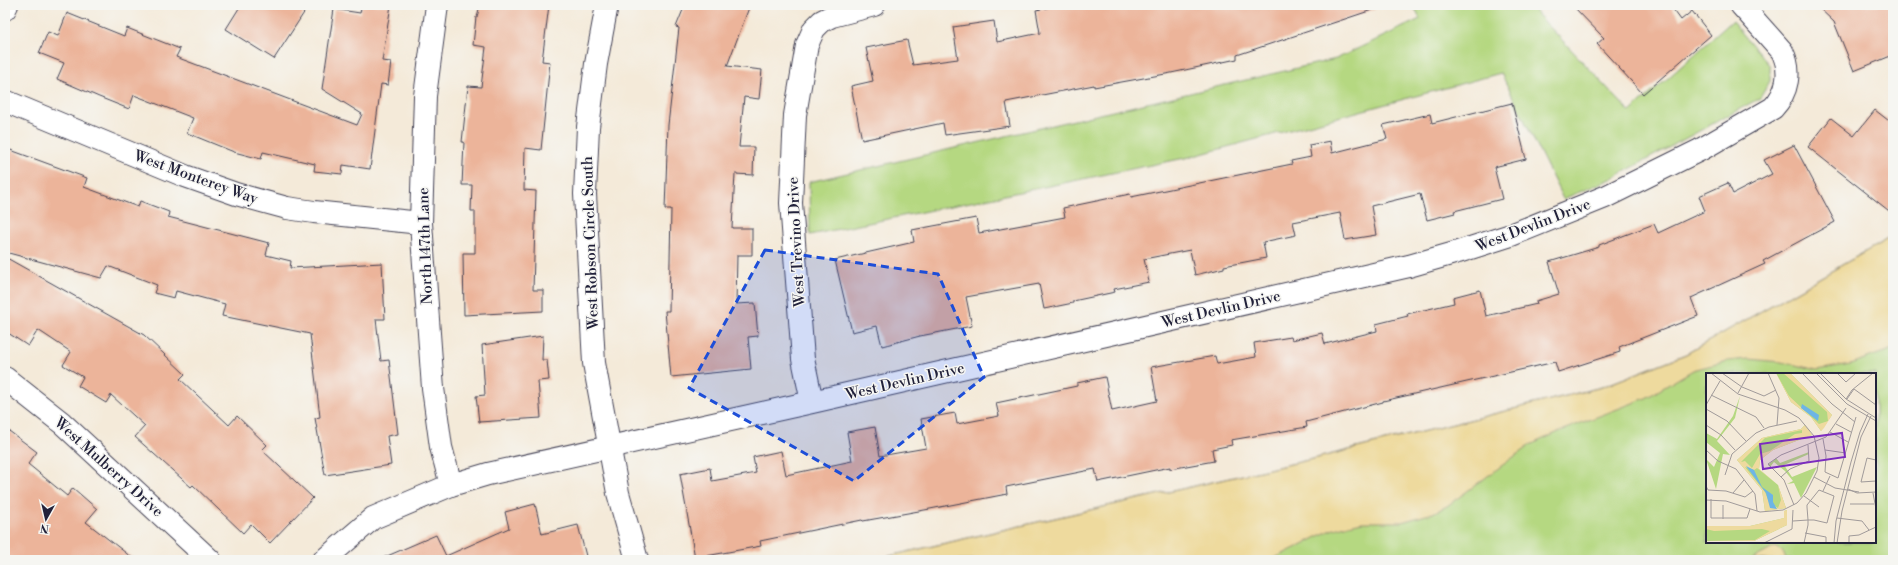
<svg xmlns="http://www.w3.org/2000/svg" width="1898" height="565" font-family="'Libre Bodoni',serif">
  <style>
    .green { fill: #b5d881; stroke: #6c7d5e; fill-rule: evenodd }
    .sand { fill: #eeda9e; stroke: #887e6c }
    .building { fill: #ecb49a }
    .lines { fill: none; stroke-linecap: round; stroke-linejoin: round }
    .minor-casing { stroke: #424053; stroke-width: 24 }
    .tertiary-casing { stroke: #424053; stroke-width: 24 }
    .minor { stroke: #fff; stroke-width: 22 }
    .tertiary { stroke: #fff; stroke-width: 22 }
    .marked { fill: #1d4ed8; fill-opacity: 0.2; stroke: #1d4ed8; stroke-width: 3; stroke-dasharray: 8 5; stroke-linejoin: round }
    .labels { text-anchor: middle; stroke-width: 3; stroke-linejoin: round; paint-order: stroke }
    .street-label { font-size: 15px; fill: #22223b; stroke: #f6f6f2 }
    .inset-road { fill: none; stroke: #a09a9a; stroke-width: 1 }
    .view { fill: #7b2cbf; fill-opacity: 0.15; stroke: #7b2cbf; stroke-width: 2 }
    .inset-edge { fill: none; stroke: #22223b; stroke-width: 2 }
  </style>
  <rect width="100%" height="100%" fill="#f6f6f2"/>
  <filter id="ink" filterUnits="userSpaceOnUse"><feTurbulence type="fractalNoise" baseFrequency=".025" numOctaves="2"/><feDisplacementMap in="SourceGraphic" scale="8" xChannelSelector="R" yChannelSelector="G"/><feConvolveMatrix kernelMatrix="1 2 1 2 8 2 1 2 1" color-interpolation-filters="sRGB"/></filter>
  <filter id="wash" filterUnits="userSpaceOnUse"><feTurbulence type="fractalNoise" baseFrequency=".012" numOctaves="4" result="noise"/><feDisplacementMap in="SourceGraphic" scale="16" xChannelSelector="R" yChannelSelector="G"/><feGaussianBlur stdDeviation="0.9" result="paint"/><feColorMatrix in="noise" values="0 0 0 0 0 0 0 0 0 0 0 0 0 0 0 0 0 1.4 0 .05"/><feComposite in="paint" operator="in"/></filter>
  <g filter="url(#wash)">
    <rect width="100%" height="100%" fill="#f4ead9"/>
    <path class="green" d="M 1413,5 L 1529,5 L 1630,112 L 1732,21 L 1770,66 L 1770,81 L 1760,98 L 1611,179 L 1563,199 L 1501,73 L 1190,157 L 810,235 L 809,182 L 1336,59 L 1420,19 Z
      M 1893,236 L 1893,560 L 872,560 L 1317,458 L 1602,387 L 1686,354 ZM 1707,374 L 1875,374 L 1875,542 L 1707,542 Z"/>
    <path class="sand" d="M 1893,236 L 1893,349 L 1850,364 L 1818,370 L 1781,362 L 1748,359 L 1728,361 L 1693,370 L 1646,398 L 1563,430 L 1530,445 L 1447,506 L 1433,513 L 1402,522 L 1362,522 L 1349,525 L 1331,530 L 1271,560 L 872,560 L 1317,458 L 1602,387 L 1686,354 Z
      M 1775,547 L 1783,552 L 1786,560 L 1751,560 Z"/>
    <g id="blocks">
      <path class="building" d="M 241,5 L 309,5 L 274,59 L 226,29 Z
        M 362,5 L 391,5 L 382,61 L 391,62 L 388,85 L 381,84 L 370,169 L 343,165 L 342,174 L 314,171 L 315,164 L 263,152 L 261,159 L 234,152 L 187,133 L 193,118 L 134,95 L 129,109 L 99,97 L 57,79 L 64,63 L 39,53 L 48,32 L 58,36 L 67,13 L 124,36 L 127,28 L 180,49 L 176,57 L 357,125 L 362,114 L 322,89 L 334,9 L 360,13 Z
        M 480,5 L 549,5 L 542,61 L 550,62 L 541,150 L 525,148 L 524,190 L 536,191 L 533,290 L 543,290 L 543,311 L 464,315 L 463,253 L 475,253 L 475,211 L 471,211 L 472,185 L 462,185 L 464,142 L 462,142 L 468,86 L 481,87 L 486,47 L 473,45 L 476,17 L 477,17 Z
        M 685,5 L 750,5 L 727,66 L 762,70 L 759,99 L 744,97 L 739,147 L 754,147 L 753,175 L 735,174 L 732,228 L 752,228 L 752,255 L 737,255 L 736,304 L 755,303 L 758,336 L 748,337 L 751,369 L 671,377 L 665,311 L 669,311 L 671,209 L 665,209 L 668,125 L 679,28 L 676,27 Z
        M 1061,5 L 1374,5 L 1375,9 L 1237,55 L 1237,59 L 1171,73 L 1094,87 L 1094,85 L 1006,102 L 1010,126 L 945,135 L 943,123 L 862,140 L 851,86 L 873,81 L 866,48 L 907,40 L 913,65 L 958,59 L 953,27 L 994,21 L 997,42 L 1040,33 L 1036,10 Z
        M 1572,5 L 1670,5 L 1681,20 L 1692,11 L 1711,35 L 1643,94 L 1597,44 L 1604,38 Z
        M 1816,5 L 1893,5 L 1893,55 L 1854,71 L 1834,22 Z
        M 1512,103 L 1526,159 L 1494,167 L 1502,199 L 1454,211 L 1455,213 L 1427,220 L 1420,194 L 1371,206 L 1376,235 L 1345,240 L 1340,213 L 1293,222 L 1296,235 L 1263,242 L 1266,258 L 1224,266 L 1224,268 L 1195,275 L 1190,250 L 1144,259 L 1149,282 L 1114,289 L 1115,292 L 1073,301 L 1073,303 L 1044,309 L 1039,284 L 966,297 L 972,326 L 920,336 L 882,346 L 877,326 L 852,332 L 835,260 L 914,242 L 912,230 L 976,218 L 979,233 L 1065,217 L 1063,208 L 1130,194 L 1131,197 L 1292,164 L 1291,161 L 1311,157 L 1309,145 L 1330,141 L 1332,153 L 1387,139 L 1383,125 L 1430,114 L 1432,123 Z
        M 1875,110 L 1893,124 L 1893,214 L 1808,147 L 1831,118 L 1854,136 Z
        M 1794,145 L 1835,222 L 1763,261 L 1765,264 L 1691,298 L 1698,316 L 1619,347 L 1620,352 L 1558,372 L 1555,362 L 1383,401 L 1383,402 L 1306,422 L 1307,427 L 1231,440 L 1232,445 L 1212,449 L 1214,461 L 1170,469 L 1170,467 L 1098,482 L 1095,469 L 1006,487 L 1007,494 L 930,509 L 863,521 L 862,520 L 760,541 L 761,546 L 695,558 L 680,474 L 710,468 L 712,481 L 756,473 L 753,457 L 781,451 L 786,475 L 852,461 L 847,432 L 875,427 L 880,456 L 926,448 L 921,419 L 955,413 L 957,424 L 999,416 L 996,403 L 1077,386 L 1077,383 L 1105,377 L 1112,411 L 1157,401 L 1151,367 L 1215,356 L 1217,364 L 1256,357 L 1254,343 L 1291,337 L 1292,340 L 1322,333 L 1325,344 L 1377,331 L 1376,324 L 1408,316 L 1407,314 L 1454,303 L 1453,297 L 1480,290 L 1486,316 L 1537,304 L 1536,301 L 1559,294 L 1549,262 L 1599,247 L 1599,245 L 1654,224 L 1658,233 L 1705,211 L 1699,196 L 1728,183 L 1733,194 L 1772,174 L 1764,160 Z
        M 5,148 L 87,178 L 84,187 L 138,207 L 140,201 L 169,212 L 168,217 L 269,243 L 266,255 L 291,261 L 290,268 L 382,263 L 385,319 L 376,319 L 381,361 L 389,360 L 398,434 L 387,436 L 391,465 L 325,475 L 315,418 L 320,417 L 310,334 L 222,316 L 225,304 L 176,291 L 174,298 L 154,293 L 157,285 L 108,266 L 101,278 L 5,252 Z
        M 5,257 L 144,335 L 185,374 L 180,379 L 229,425 L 237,416 L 267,445 L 262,450 L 313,498 L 270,543 L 251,524 L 243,533 L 193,485 L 191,487 L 135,437 L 145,426 L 111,395 L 106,403 L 78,386 L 83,377 L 63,365 L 71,352 L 38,330 L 28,346 L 5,331 Z
        M 543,336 L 542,360 L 547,360 L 549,380 L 538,381 L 541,418 L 479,422 L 476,396 L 485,395 L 482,345 Z
        M 5,428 L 37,452 L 28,464 L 67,496 L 73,488 L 97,509 L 86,522 L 135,560 L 5,560 Z
        M 535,504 L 542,534 L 578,525 L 587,560 L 378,560 L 436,535 L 446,556 L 509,528 L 505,512 Z"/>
    </g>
  </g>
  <g filter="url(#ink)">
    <use href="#blocks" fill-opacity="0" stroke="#424053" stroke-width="1"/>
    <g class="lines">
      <defs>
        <path id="minor" d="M 437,5 L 425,96 L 421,223 L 433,388 L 441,447 L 451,485
          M 5,9 L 7,5
          M 5,101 L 185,176 L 236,194 L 287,208 L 314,212 L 421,223
          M 5,378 L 62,423 L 210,560
          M 812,402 L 803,359 L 791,203 L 795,115 L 807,45 L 814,29 L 822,21 L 832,16 L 874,5
          M 324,560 L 373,518 L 451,485 L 488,474 L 812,402 L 1409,266 L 1458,252 L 1511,235 L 1605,197 L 1700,150 L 1773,108 C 1788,92 1792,71 1782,51 L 1741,5"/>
        <path id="tertiary" d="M 607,5 L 596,64 L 588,127 L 585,194 L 594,363 L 618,493 L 637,560"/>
      </defs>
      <use href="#minor" class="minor-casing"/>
      <use href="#tertiary" class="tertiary-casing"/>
      <use href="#minor" class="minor"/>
      <use href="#tertiary" class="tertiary"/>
    </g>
  </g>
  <path class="marked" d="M 765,250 L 938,274 L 984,377 L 854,481 L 689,388 Z"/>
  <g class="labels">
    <g class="street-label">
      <text transform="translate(196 177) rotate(20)" y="5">West Monterey Way</text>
      <text transform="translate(1533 225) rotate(-21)" y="5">West Devlin Drive</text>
      <text transform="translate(796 242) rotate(-93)" y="5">West Trevino Drive</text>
      <text transform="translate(590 243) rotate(-92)" y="5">West Robson Circle South</text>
      <text transform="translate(425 246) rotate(-92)" y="5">North 147th Lane</text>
      <text transform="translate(1221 309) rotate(-13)" y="5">West Devlin Drive</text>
      <text transform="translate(905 381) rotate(-13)" y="5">West Devlin Drive</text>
      <text transform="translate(109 467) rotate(42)" y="5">West Mulberry Drive</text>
    </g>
  </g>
  <g transform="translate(1706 373)">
    <rect width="170" height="170" fill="#f4ead9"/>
    <path d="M 70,0 L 84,0 L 126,42 L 115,58 L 105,44 L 85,29 ZM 34,23 L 29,45 L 11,68 L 24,82 L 17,81 L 10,116 L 0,86 L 8,94 L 14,80 L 0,69 L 0,60 L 11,66 L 27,43 ZM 99,52 L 106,62 L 67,77 L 54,87 L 53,96 L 72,112 L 80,135 L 59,138 L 56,117 L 31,87 L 56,65 L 95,56 ZM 103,79 L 103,81 L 78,92 L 86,104 L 111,94 L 95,125 L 88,110 L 81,111 L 87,108 L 79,98 L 68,89 L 64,94 L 62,92 L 70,85 L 74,90 ZM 81,137 L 81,152 L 48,168 L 0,168 L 0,153 L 44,153 L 78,145 L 78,138 Z" fill="#b5d881"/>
    <path d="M 70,0 L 83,23 L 113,51 L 122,48 L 121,39 L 77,0 L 84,0 L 126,42 L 118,55 L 115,58 L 105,44 L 85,29 ZM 99,52 L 106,62 L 67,77 L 54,87 L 53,96 L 72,112 L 80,135 L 59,138 L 56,117 L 31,87 L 56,65 L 95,56 ZM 96,57 L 96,60 L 89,61 L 64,78 L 54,81 L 46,95 L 39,88 L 35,89 L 59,65 ZM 39,94 L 48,97 L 51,95 L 72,112 L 75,127 L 72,135 L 63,129 L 59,119 ZM 81,137 L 81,152 L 48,168 L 0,168 L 49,167 L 64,158 L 56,156 L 8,158 L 0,156 L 0,153 L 44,153 L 78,145 L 78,138 Z" fill="#eeda9e" fill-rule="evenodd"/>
    <path d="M 96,31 L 113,42 L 112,48 L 95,35 ZM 40,93 L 48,97 L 56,114 L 67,122 L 67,129 L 71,136 L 64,135 L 60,120 Z" fill="#6db5e5"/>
    <path class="inset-road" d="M 16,0 L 36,14 L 58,23 L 70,17M 62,0 L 73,25 L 71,52M 96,0 L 126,31 L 149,49M 110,0 L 141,31 L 170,48M 114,0 L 140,26 L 170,45M 131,0 L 140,9 L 150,0M 148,16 L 170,32M 32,20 L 43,0M 5,22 L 50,44 L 58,55M 140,26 L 146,17 L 167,0M 141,26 L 148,16M 0,32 L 14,8M 0,36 L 21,48 L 40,68M 130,51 L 145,59M 0,52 L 15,62 L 29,77M 124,59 L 142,69M 117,66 L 120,83 L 119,99 L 132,105 L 150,44M 0,77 L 12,88 L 30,96 L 49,121 L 51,138M 119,77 L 140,80M 170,87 L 161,85 L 155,109 L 170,108M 19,102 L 26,81 L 50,60 L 63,54 L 91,48M 75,104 L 84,96 L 103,88 L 102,72M 108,104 L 129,115 L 153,119M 0,113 L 2,117 L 20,118 L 39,124 L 47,118M 142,116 L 151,120 L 170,119M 117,118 L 124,103M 27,120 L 38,107M 167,120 L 170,136M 98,123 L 113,134M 5,126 L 5,145 L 41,145 L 44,136M 0,127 L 20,128 L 54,139 L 77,137 L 91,130 L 100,120 L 111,98 L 113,85 L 108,63 L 93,45 L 79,37 L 32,21 L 5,0M 144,131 L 168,131M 88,132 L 78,107 L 62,91 L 75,82 L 120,64 L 140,35M 131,145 L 156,148 L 163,157M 17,146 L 17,132M 87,148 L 102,147 L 108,147 L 121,150 L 128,123 L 113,117 L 101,132 L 101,134 L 102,147 L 102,152 L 98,170M 99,160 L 120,164 L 120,170M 58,170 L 86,156 L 87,137M 128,170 L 130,148 L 145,89 L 154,59 L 162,41M 131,170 L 136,138 L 155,64 L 165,43M 143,170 L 143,163 L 153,162 L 170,154"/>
    <path class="view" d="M 136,60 L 139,84 L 57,96 L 54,71 Z"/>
    <rect width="170" height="170" class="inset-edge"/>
  </g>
  <rect width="1898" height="565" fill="none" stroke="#f6f6f2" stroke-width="20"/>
  <g transform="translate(46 519) rotate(188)" stroke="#f6f6f2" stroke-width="3" paint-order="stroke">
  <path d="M0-3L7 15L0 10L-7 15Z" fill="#22223b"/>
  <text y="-6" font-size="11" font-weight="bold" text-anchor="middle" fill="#22223b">N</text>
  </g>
</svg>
